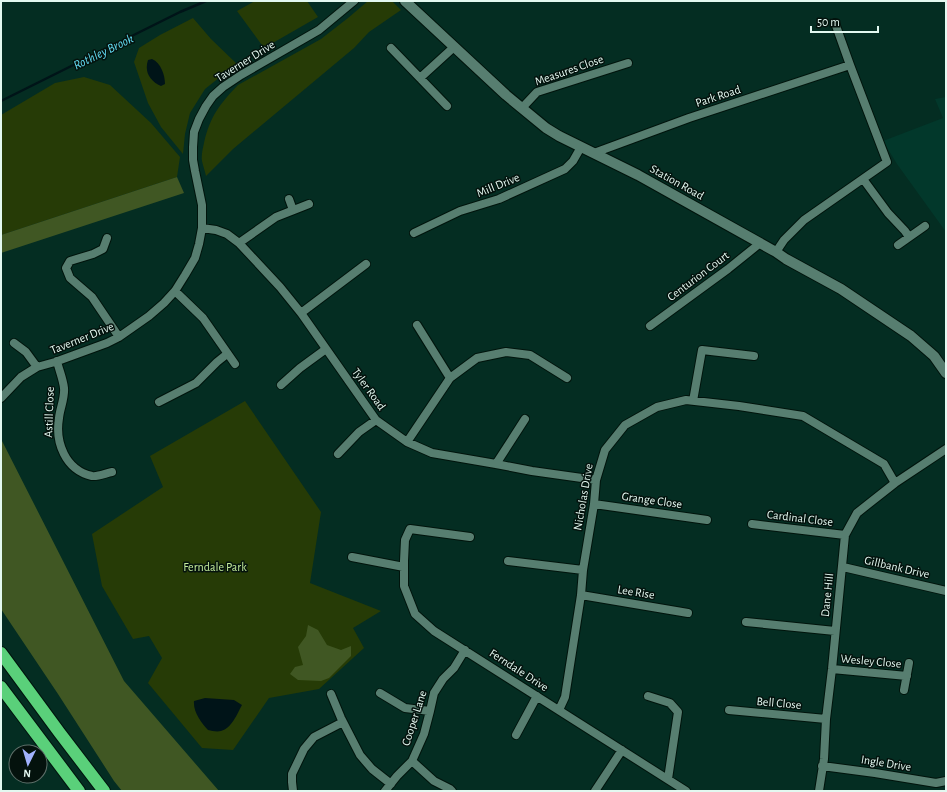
<svg xmlns="http://www.w3.org/2000/svg" width="947" height="792" font-family="'Alegreya Sans',sans-serif">
  <style>
    .built { fill: #02382b }
    .green { fill: #263b06 }
    .forest { fill: #405723 }
    .water { fill: #001418 }
    .lines { fill: none; stroke-linecap: round; stroke-linejoin: round }
    .stream { stroke: #001418; stroke-width: 2.5 }
    .minor-casing { stroke: #00140c; stroke-width: 10 }
    .tertiary-casing { stroke: #00140c; stroke-width: 12 }
    .motorway-casing { stroke: #00140c; stroke-width: 14 }
    .minor { stroke: #577e70; stroke-width: 8 }
    .tertiary { stroke: #577e70; stroke-width: 10 }
    .motorway { stroke: #5ad07a; stroke-width: 12 }
    .labels { text-anchor: middle; stroke-width: 3; stroke-linejoin: round; paint-order: stroke }
    .street-label { font-size: 12px; fill: #e3f8f0; stroke: #04120d }
    .park-label { font-size: 12px; fill: #c5ec9b; stroke: #04120d }
    .water-label { font-size: 13px; font-style: italic; fill: #62dcf3; stroke: #04120d }
  </style>
  <rect width="100%" height="100%" fill="#042d22"/>
  <path class="built" d="M 946,97 L 946,232 L 897,164 L 883,141 L 943,118 L 935,99 Z"/>
  <path class="green" d="M 255,1 L 307,1 L 318,17 L 264,48 L 237,11 Z
    M 368,1 L 392,1 L 401,10 L 369,32 L 354,48 L 233,149 L 206,176 C 205,171 203,166 202,161 C 201,155 203,148 204,143 C 210,116 220,104 238,85 L 321,39 L 348,18 Z
    M 193,18 L 211,39 L 239,66 L 220,77 L 205,89 L 190,113 L 185,134 L 183,154 L 161,127 L 148,103 L 134,62 L 139,48 L 160,35 Z
    M 84,77 L 110,85 L 151,123 L 180,157 L 177,177 L 1,235 L 1,115 L 55,83 Z
    M 245,401 L 321,512 L 310,583 L 381,611 L 353,628 L 364,648 L 319,689 L 269,698 L 233,750 L 202,748 L 148,683 L 162,658 L 149,636 L 133,639 L 102,586 L 92,534 L 163,487 L 150,456 Z"/>
  <path class="forest" d="M 177,177 L 184,193 L 1,253 L 1,235 Z
    M 1,439 L 124,681 L 219,791 L 122,791 L 114,781 L 58,694 L 1,609 Z
    M 308,625 L 318,630 L 327,645 L 341,650 L 351,646 L 351,656 L 329,678 L 321,681 L 298,680 L 290,674 L 295,667 L 303,665 L 298,647 L 306,636 Z"/>
  <path class="water" d="M 152,59 C 161,63 165,75 165,84 L 161,86 C 150,81 144,72 148,60 Z
    M 205,698 L 234,700 L 242,705 C 237,714 232,728 221,731 C 217,732 212,731 208,730 C 201,722 193,712 194,701 Z"/>
  <g class="lines">
    <path class="stream" d="M 1,101 L 180,12 L 206,1"/>
    <defs>
      <path id="minor" d="M 391,48 L 447,106
        M 420,78 L 454,47
        M 522,108 L 537,92 L 628,63
        M 594,153 L 689,118 L 850,65
        M 863,179 L 888,213 L 905,231 L 909,237
        M 289,199 L 293,210
        M 202,228 L 216,230 L 227,234 L 239,243 L 280,287 L 301,313 L 376,420 L 407,442 L 432,453 L 496,464 L 532,471 L 596,480
        M 414,233 L 460,211 L 499,199 L 565,169 L 573,161 L 581,147
        M 107,238 L 103,249 L 93,254 L 70,261 L 66,268 L 70,278 L 92,297 L 119,337
        M 239,243 L 276,217 L 309,204
        M 898,245 L 925,226
        M 776,252 L 784,240 L 804,220 L 887,162 L 850,65 L 835,23
        M 175,291 L 203,318 L 235,364
        M 301,313 L 366,264
        M 417,325 L 450,378
        M 650,326 L 728,269 L 759,244
        M 14,343 L 26,352 L 37,367
        M 57,361 C 59,370 63,379 64,388 C 65,398 60,408 59,418 C 55,442 65,470 92,476 C 98,477 106,473 112,472
        M 281,385 L 300,368 L 326,349
        M 1,398 L 21,377 L 37,367 L 55,362 L 107,343 L 119,337 L 149,316 L 164,303 L 175,291 L 185,275 L 195,258 L 199,244 L 202,228 L 202,205 L 195,171 L 193,160 L 193,147 L 194,132 L 199,119 L 206,106 L 213,96 L 223,87 L 241,75 L 319,30 L 354,1
        M 693,401 L 702,350 L 754,356
        M 159,402 L 196,383 L 217,362 L 227,354
        M 407,442 L 450,378 L 477,358 L 506,352 L 530,355 L 567,378
        M 338,454 L 359,432 L 376,420
        M 496,464 L 525,419
        M 594,504 L 707,520
        M 752,524 L 845,535
        M 470,537 L 410,529 L 405,540 L 404,561 L 404,586 L 415,614 L 434,631 L 686,791
        M 352,557 L 404,567
        M 508,561 L 583,570
        M 843,567 L 946,591
        M 581,595 L 688,613
        M 746,622 L 835,631
        M 832,669 L 907,676
        M 904,690 L 909,663
        M 380,693 L 405,708 L 430,711
        M 331,694 L 341,718 L 360,755 L 372,769 L 391,784
        M 648,696 L 670,703 L 678,712 L 668,779
        M 559,710 L 565,697 L 581,595 L 583,570 L 594,504 L 596,480 L 605,450 L 625,425 L 657,407 L 686,400 L 739,406 L 803,416 L 884,464 L 895,483
        M 729,710 L 826,719
        M 516,735 L 537,696
        M 412,761 L 434,781 L 450,789 L 452,791
        M 822,766 L 875,773 L 936,783 L 946,781
        M 293,791 L 292,782 L 292,774 L 304,749 L 314,737 L 343,722
        M 385,791 L 397,776 L 412,761 L 424,734 L 430,711 L 434,693 L 443,679 L 454,668 L 465,650
        M 595,791 L 622,750
        M 819,791 L 824,759 L 826,719 L 832,669 L 845,535 L 857,513 L 895,483 L 946,449"/>
      <path id="tertiary" d="M 405,1 L 506,95 L 546,128 L 559,136 L 638,175 L 776,252 L 786,259 L 841,289 L 911,336 L 934,356 L 946,373"/>
      <path id="motorway" d="M 1,653 L 59,732 L 104,791
        M 1,687 L 79,791"/>
    </defs>
    <use href="#minor" class="minor-casing"/>
    <use href="#tertiary" class="tertiary-casing"/>
    <use href="#motorway" class="motorway-casing"/>
    <use href="#minor" class="minor"/>
    <use href="#tertiary" class="tertiary"/>
    <use href="#motorway" class="motorway"/>
  </g>
  <g class="labels">
    <g class="street-label">
      <text transform="translate(245 61) rotate(-32)" y="4">Taverner Drive</text>
      <text transform="translate(569 70) rotate(-19)" y="4">Measures Close</text>
      <text transform="translate(718 96) rotate(-18)" y="4">Park Road</text>
      <text transform="translate(677 182) rotate(29)" y="4">Station Road</text>
      <text transform="translate(498 185) rotate(-22)" y="4">Mill Drive</text>
      <text transform="translate(698 276) rotate(-37)" y="4">Centurion Court</text>
      <text transform="translate(82 338) rotate(-22)" y="4">Taverner Drive</text>
      <text transform="translate(369 389) rotate(54)" y="4">Tyler Road</text>
      <text transform="translate(49 412) rotate(-88)" y="4">Astill Close</text>
      <text transform="translate(583 497) rotate(-80)" y="4">Nicholas Drive</text>
      <text transform="translate(652 500) rotate(8)" y="4">Grange Close</text>
      <text transform="translate(800 518) rotate(7)" y="4">Cardinal Close</text>
      <text transform="translate(897 567) rotate(13)" y="4">Gillbank Drive</text>
      <text transform="translate(636 592) rotate(9)" y="4">Lee Rise</text>
      <text transform="translate(827 595) rotate(-84)" y="4">Dane Hill</text>
      <text transform="translate(871 661) rotate(5)" y="4">Wesley Close</text>
      <text transform="translate(519 670) rotate(33)" y="4">Ferndale Drive</text>
      <text transform="translate(779 703) rotate(5)" y="4">Bell Close</text>
      <text transform="translate(414 718) rotate(-72)" y="4">Cooper Lane</text>
      <text transform="translate(886 763) rotate(9)" y="4">Ingle Drive</text>
    </g>
    <g class="park-label">
      <text x="215" y="571">Ferndale Park</text>
    </g>
    <g class="water-label">
      <text transform="translate(103 51) rotate(-26)" y="5">Rothley Brook</text>
    </g>
  </g>
  <rect width="947" height="792" fill="none" stroke="#e3f8f0" stroke-width="4"/>
  <g transform="translate(28 764) rotate(185)"><circle r="19" fill="#04120d" stroke="#5d6e68"/>
  <path d="M0-3L7 15L0 10L-7 15Z" fill="#a1b2fd"/>
  <text y="-6" font-size="11" font-weight="bold" text-anchor="middle" fill="#e3f8f0">N</text>
  </g>
  <path d="M811 26v6h67v-6" fill="none" stroke="#e3f8f0" stroke-width="2"/>
  <text x="817" y="26" font-size="12" fill="#e3f8f0" stroke="#04120d" stroke-width="3" paint-order="stroke">50 m</text>
</svg>
